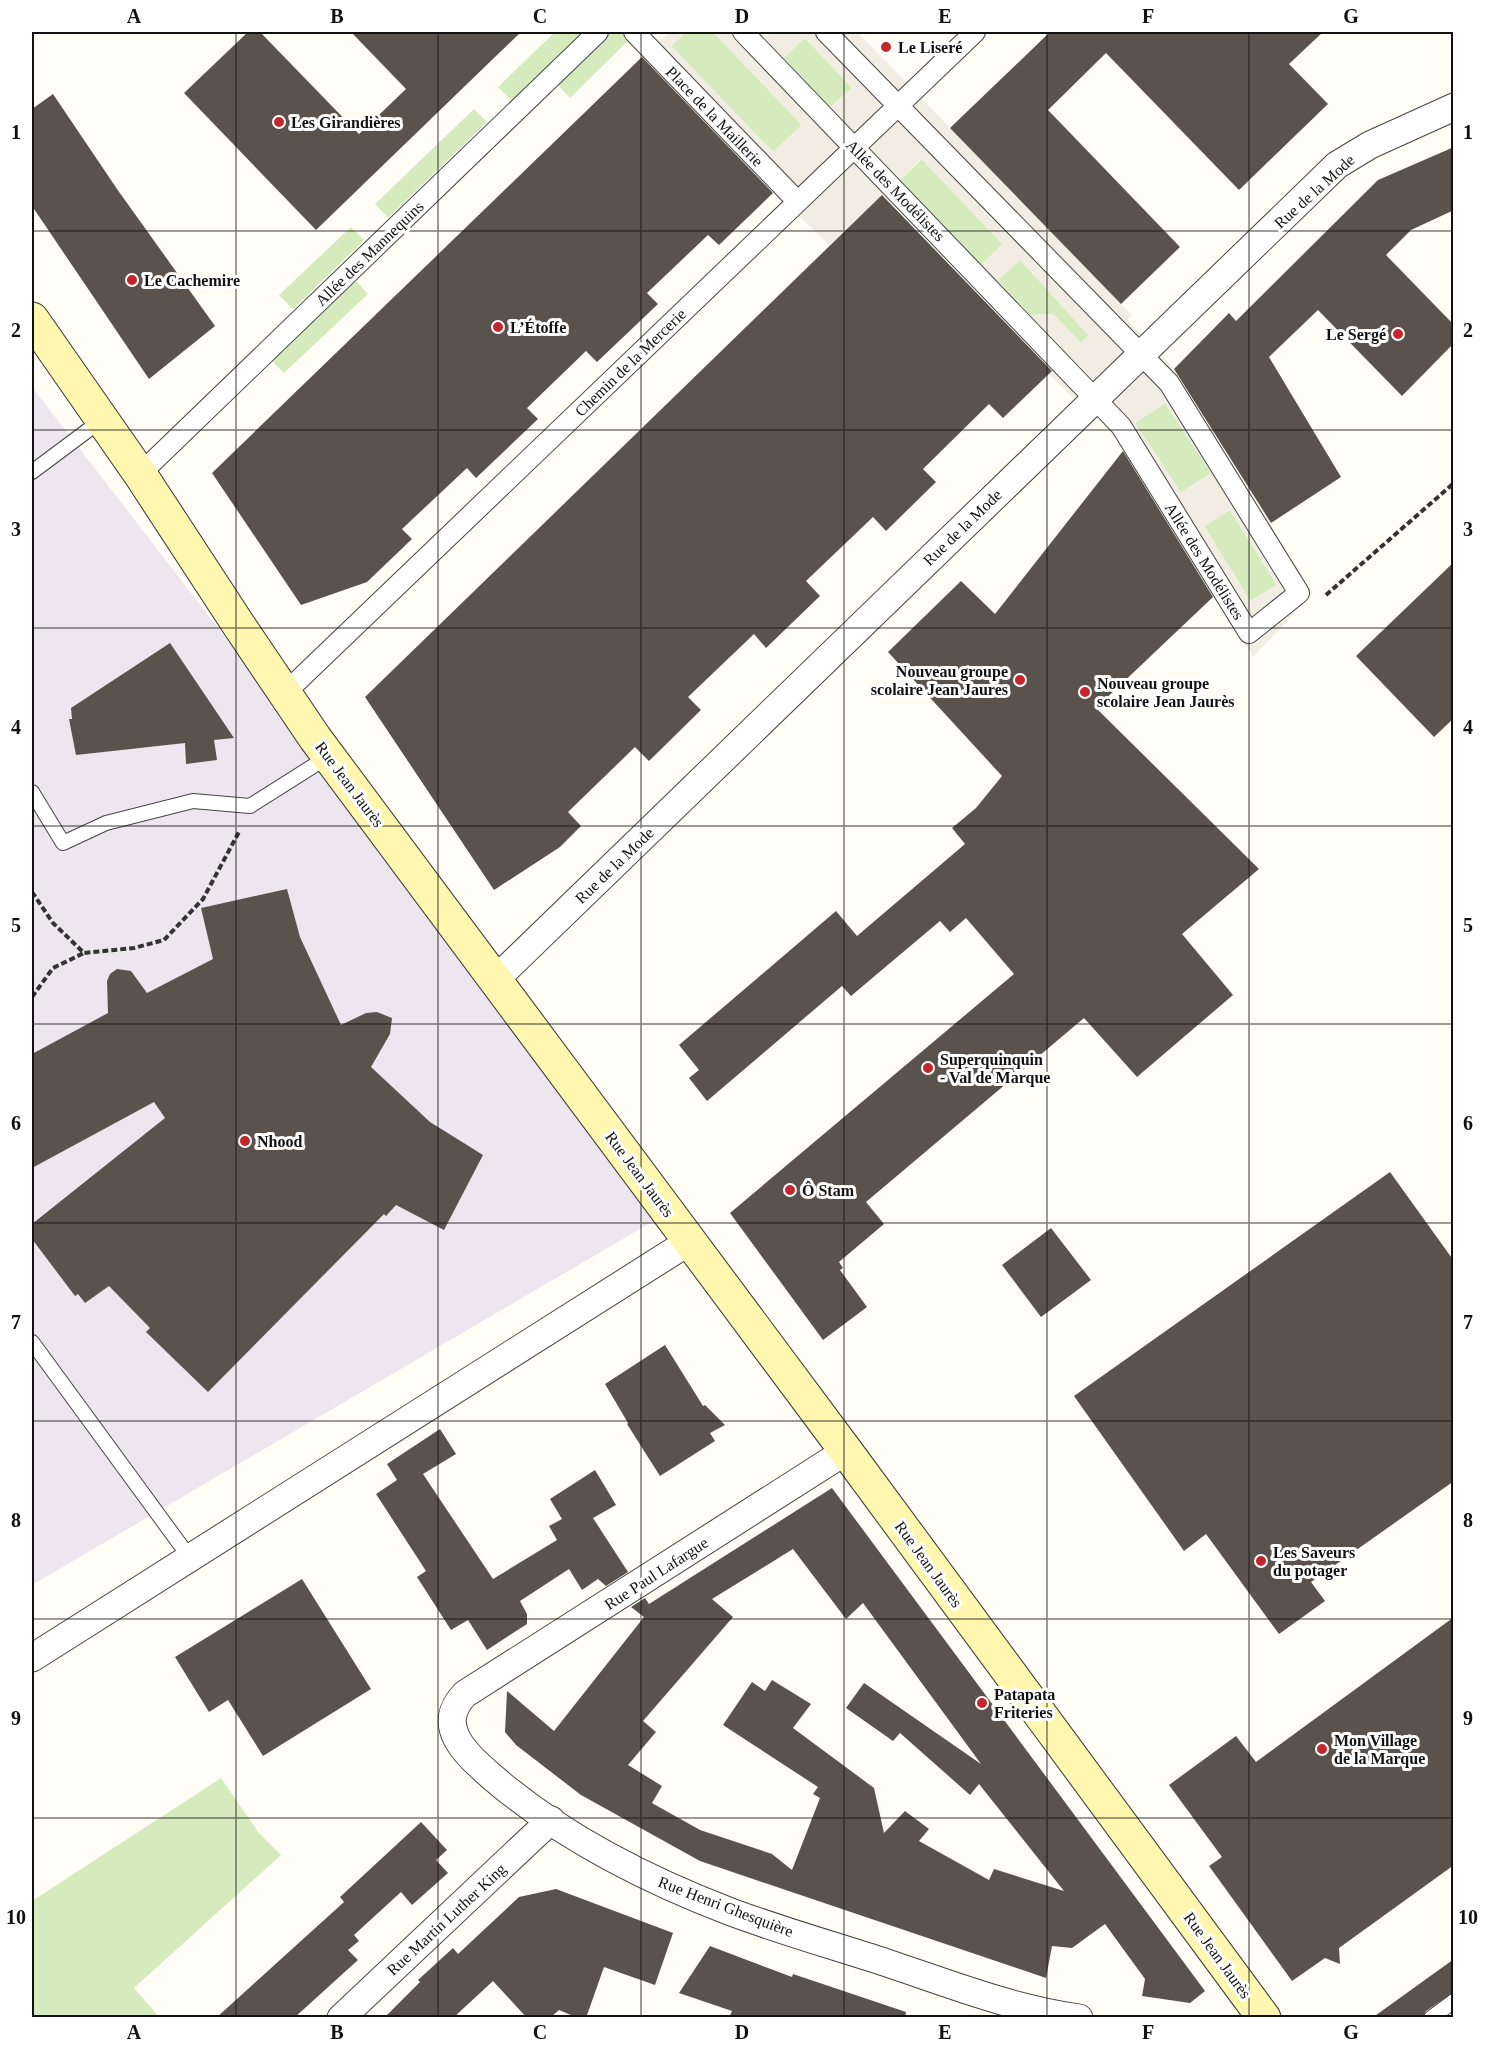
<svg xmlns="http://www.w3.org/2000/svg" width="1485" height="2049" font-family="'Times New Roman',serif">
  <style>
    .industrial { fill: #eee6ef }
    .green { fill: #d5ebbd }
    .plaza { fill: #f1ede2; fill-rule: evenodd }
    .building { fill: #5a524d; fill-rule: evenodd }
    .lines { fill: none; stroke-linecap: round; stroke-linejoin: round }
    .service-casing { stroke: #444; stroke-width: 16 }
    .pedestrian-casing { stroke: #444; stroke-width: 22 }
    .minor-casing { stroke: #444; stroke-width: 29 }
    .secondary-casing { stroke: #333; stroke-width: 35 }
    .path { stroke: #333; stroke-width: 4; stroke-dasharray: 6 3; stroke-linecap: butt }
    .service { stroke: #fff; stroke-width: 14 }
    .pedestrian { stroke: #fff; stroke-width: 20 }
    .minor { stroke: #fff; stroke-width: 27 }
    .secondary { stroke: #fff6b0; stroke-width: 33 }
    .grid { fill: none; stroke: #111; stroke-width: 1.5; stroke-opacity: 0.55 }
    .poi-dot { fill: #c4262e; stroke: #fff; stroke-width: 2 }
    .labels { text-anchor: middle; stroke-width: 6; stroke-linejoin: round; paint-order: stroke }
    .poi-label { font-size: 16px; font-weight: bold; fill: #111; stroke: #fff; text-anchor: start }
    .street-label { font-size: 16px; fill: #111; stroke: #fff }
    .neatline { fill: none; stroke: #111; stroke-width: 2 }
    .grid-label { font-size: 20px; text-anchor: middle; font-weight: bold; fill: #111 }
  </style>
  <rect width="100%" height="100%" fill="#fffdf5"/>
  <path class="industrial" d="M 32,387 L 669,1212 L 32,1585 Z"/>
  <path class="green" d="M 555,32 L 582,32 L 511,100 L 498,87 Z
    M 611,32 L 621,32 L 629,40 L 570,98 L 558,85 Z
    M 686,32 L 713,32 L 802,125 L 773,152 L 671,46 Z
    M 805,38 L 852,88 L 829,108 L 783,58 Z
    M 474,109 L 487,122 L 388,218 L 375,204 Z
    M 922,159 L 1003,244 L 980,266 L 899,181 Z
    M 351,227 L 364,240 L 293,309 L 279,295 Z
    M 1020,260 L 1089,335 L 1081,343 L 1053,314 L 1030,315 L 998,280 Z
    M 356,281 L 368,294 L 284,373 L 271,360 Z
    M 1165,403 L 1211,473 L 1181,493 L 1135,423 Z
    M 1230,510 L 1277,585 L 1250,601 L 1204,526 Z
    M 221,1778 L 258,1832 L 281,1855 L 134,1988 L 159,2017 L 32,2017 L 32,1901 Z"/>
  <path class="plaza" d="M 669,32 L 686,32 L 671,46 L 773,152 L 802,125 L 713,32 L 758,32 L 764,38 L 772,32 L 857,32 L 1132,315 L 1127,320 L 1145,338 L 1078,403 L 1049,374 L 1053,369 L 884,194 L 829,245 L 774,192 L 645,55 ZM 805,38 L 852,88 L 830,108 L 783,58 ZM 921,159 L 1002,244 L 980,266 L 899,181 ZM 1020,260 L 1089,336 L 1081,343 L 1053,314 L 1029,315 L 998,280 Z
    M 1162,356 L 1174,369 L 1313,593 L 1253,657 L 1125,448 L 1097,418 ZM 1165,403 L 1211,473 L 1181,492 L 1135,423 ZM 1230,510 L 1277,584 L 1251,601 L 1204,527 Z"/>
  <path class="building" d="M 248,32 L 260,32 L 359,134 L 406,89 L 351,32 L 521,32 L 316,230 L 184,93 Z
    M 1050,32 L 1323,32 L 1289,64 L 1328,104 L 1239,190 L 1106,53 L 1048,110 L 1180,247 L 1121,304 L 950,128 Z
    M 642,57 L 773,193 L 719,245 L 708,235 L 647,293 L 658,304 L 597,362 L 586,351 L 527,408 L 538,419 L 476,478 L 467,468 L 402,529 L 412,539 L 367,582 L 301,605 L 212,473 Z
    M 53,94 L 117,189 L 215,326 L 149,379 L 32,206 L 32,109 Z
    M 1454,147 L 1454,210 L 1411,230 L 1386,255 L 1454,325 L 1454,343 L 1402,396 L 1318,310 L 1269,357 L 1341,477 L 1271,523 L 1174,369 L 1229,313 L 1236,321 L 1378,180 Z
    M 882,195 L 1052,371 L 1003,418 L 989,404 L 923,469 L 936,482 L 886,531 L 873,517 L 806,581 L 820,596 L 766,648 L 754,634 L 688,697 L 701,710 L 649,761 L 635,747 L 568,812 L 581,826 L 560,847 L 494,890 L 365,697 Z
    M 1123,451 L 1213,597 L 1096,708 L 1259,869 L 1182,934 L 1233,995 L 1137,1077 L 1084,1018 L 866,1202 L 884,1224 L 839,1262 L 843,1268 L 840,1270 L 867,1307 L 823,1340 L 730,1213 L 1014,974 L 966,918 L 950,932 L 940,921 L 851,996 L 842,986 L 707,1101 L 689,1078 L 699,1070 L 679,1045 L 836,911 L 857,936 L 965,844 L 952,828 L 976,808 L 1002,776 L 888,652 L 961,581 L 995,614 Z
    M 1454,562 L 1454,718 L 1434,737 L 1356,656 Z
    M 170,643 L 234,738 L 214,740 L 217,760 L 186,764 L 185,743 L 76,755 L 69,719 L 72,719 L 71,708 Z
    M 287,889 L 300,937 L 341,1025 L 366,1013 L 377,1012 L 392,1018 L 390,1034 L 371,1067 L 430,1122 L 483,1155 L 444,1230 L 396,1205 L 386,1216 L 384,1214 L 208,1392 L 146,1332 L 150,1328 L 109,1286 L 85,1303 L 78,1294 L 75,1296 L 32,1239 L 32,1224 L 165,1118 L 154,1102 L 32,1168 L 32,1054 L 108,1013 L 107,981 L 110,974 L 117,969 L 131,971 L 147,993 L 213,959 L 201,908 Z
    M 1390,1172 L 1454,1261 L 1454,1481 L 1311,1582 L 1325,1601 L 1279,1634 L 1206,1534 L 1184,1551 L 1074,1396 Z
    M 1051,1228 L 1091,1280 L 1041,1317 L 1002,1265 Z
    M 665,1345 L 703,1406 L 705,1405 L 725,1425 L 710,1433 L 715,1441 L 660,1476 L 627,1424 L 628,1423 L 605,1384 Z
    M 440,1429 L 456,1454 L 423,1474 L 493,1579 L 557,1540 L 549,1526 L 562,1519 L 550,1499 L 595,1470 L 616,1505 L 593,1518 L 628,1572 L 606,1586 L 598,1579 L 582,1590 L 569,1569 L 520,1601 L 527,1614 L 527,1624 L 487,1650 L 468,1620 L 451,1630 L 417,1577 L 426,1571 L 376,1494 L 397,1480 L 387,1464 Z
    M 832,1488 L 1205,1991 L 1190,2003 L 1142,1996 L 1145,1979 L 1105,1924 L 1072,1948 L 1052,1946 L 1046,1978 L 700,1861 L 581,1795 L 516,1745 L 505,1732 L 507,1691 L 554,1731 L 644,1617 L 631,1607 L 645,1598 L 649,1604 ZM 793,1549 L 846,1619 L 863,1603 L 981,1764 L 864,1683 L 846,1708 L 893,1741 L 900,1733 L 970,1795 L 979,1784 L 1064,1891 L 994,1869 L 989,1880 L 919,1841 L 929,1829 L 905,1811 L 884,1833 L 874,1788 L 793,1728 L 811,1704 L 772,1680 L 765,1691 L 752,1682 L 723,1725 L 818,1787 L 813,1794 L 820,1798 L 792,1870 L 772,1854 L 700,1830 L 652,1803 L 662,1786 L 628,1765 L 656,1732 L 643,1721 L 733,1617 L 712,1599 Z
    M 302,1579 L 371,1689 L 263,1756 L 228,1700 L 209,1712 L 175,1657 Z
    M 1454,1617 L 1454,1865 L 1339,1948 L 1340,1964 L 1325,1958 L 1292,1981 L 1209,1866 L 1222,1857 L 1169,1785 L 1236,1736 L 1256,1762 Z
    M 421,1822 L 447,1850 L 436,1860 L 448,1873 L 412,1905 L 401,1892 L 354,1935 L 359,1941 L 348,1950 L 358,1960 L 294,2018 L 216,2018 L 344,1902 L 340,1897 Z
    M 556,1889 L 673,1933 L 655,1985 L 604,1967 L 586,2018 L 578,2018 L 559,2010 L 550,2018 L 527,2018 L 493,1981 L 453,2018 L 384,2018 L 420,1982 L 418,1980 L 453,1948 L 458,1954 L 519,1897 Z
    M 710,1946 L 792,1977 L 793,1974 L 906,2012 L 905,2018 L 729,2018 L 732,2011 L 679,1993 Z
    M 1454,1959 L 1454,1992 L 1426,2011 L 1422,2018 L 1372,2018 Z"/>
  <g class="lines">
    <defs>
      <path id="service" d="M 32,472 L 103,419
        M 32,792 L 63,843 L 106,823 L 193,801 L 250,806 L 329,756
        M 32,1342 L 190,1558
        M 1431,2018 L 1454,2001"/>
      <path id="pedestrian" d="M 634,32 L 797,201
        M 743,32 L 1121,426 L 1249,633 L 1299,593 L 1169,383 L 826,32
        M 140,474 L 598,32
        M 285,693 L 975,32"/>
      <path id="minor" d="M 495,980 L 1337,165 L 1370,145 L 1454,107
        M 846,1451 L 465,1694 C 434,1726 466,1754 491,1776 C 559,1835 647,1880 731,1912 C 782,1931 835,1946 887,1963 C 950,1984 1013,2009 1079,2018
        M 32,1658 L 690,1241
        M 341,2018 L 551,1820"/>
      <path id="secondary" d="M 32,319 L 140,474 L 238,624 L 315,738 L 846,1451 L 1264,2018"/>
    </defs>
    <use href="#service" class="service-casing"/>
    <use href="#pedestrian" class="pedestrian-casing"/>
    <use href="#minor" class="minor-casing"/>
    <use href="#secondary" class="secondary-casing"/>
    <path class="path" d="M 1326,595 L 1454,483
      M 32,892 L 53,923 L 84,953 L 134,948 L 164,940 L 203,899 L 240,830
      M 32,997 L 53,968 L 84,953"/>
    <use href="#service" class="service"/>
    <use href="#pedestrian" class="pedestrian"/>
    <use href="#minor" class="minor"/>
    <use href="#secondary" class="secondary"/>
  </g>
  <path class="grid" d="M 236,32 L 236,2018M 438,32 L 438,2018M 641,32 L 641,2018M 844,32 L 844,2018M 1047,32 L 1047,2018M 1249,32 L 1249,2018M 32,231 L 1454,231M 32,430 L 1454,430M 32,628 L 1454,628M 32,826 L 1454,826M 32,1024 L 1454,1024M 32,1223 L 1454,1223M 32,1421 L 1454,1421M 32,1619 L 1454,1619M 32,1818 L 1454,1818"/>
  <g class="poi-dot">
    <circle cx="886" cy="47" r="6"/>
    <circle cx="279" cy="122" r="6"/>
    <circle cx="132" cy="280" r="6"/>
    <circle cx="498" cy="327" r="6"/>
    <circle cx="1398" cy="334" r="6"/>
    <circle cx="1020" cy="680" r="6"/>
    <circle cx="1085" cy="692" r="6"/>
    <circle cx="928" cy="1068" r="6"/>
    <circle cx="245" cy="1141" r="6"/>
    <circle cx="790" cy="1190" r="6"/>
    <circle cx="1261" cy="1561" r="6"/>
    <circle cx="982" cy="1703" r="6"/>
    <circle cx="1322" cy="1749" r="6"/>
  </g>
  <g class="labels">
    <g class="poi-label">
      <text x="898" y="53">Le Liseré</text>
      <text x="291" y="128">Les Girandières</text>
      <text x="144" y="286">Le Cachemire</text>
      <text x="510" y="333">L’Étoffe</text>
      <text x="1386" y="340" text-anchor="end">Le Sergé</text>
      <text x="1008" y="677" text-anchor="end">Nouveau groupe<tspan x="1008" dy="18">scolaire Jean Jaures</tspan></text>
      <text x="1097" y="689">Nouveau groupe<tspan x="1097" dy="18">scolaire Jean Jaurès</tspan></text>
      <text x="940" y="1065">Superquinquin<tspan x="940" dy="18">- Val de Marque</tspan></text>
      <text x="257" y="1147">Nhood</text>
      <text x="802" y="1196">Ô Stam</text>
      <text x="1273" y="1558">Les Saveurs<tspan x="1273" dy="18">du potager</tspan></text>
      <text x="994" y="1700">Patapata<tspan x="994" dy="18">Friteries</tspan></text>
      <text x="1334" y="1746">Mon Village<tspan x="1334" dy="18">de la Marque</tspan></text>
    </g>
    <g class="street-label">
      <text transform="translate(715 116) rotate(46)" y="6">Place de la Maillerie</text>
      <text transform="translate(896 190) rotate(46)" y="6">Allée des Modélistes</text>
      <text transform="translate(1314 191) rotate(-42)" y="6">Rue de la Mode</text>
      <text transform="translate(369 253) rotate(-44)" y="6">Allée des Mannequins</text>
      <text transform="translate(630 362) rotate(-44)" y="6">Chemin de la Mercerie</text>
      <text transform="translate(962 527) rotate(-44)" y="6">Rue de la Mode</text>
      <text transform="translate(1205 561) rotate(58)" y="6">Allée des Modélistes</text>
      <text transform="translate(350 784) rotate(53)" y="6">Rue Jean Jaurès</text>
      <text transform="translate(614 865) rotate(-44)" y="6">Rue de la Mode</text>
      <text transform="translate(640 1174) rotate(53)" y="6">Rue Jean Jaurès</text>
      <text transform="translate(929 1564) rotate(54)" y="6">Rue Jean Jaurès</text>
      <text transform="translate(656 1573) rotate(-33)" y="6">Rue Paul Lafargue</text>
      <text transform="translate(726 1906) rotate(21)" y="6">Rue Henri Ghesquière</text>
      <text transform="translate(446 1919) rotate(-43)" y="6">Rue Martin Luther King</text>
      <text transform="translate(1218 1955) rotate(54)" y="6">Rue Jean Jaurès</text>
    </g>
  </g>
  <rect width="1485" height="2049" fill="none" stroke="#ffffff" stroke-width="66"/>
  <rect x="33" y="33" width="1419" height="1983" class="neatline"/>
  <g class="grid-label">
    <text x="134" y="23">A</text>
    <text x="337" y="23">B</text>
    <text x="540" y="23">C</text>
    <text x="742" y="23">D</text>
    <text x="945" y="23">E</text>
    <text x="1148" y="23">F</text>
    <text x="1351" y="23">G</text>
    <text x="16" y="139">1</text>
    <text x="1468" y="139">1</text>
    <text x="16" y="337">2</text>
    <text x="1468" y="337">2</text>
    <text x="16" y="536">3</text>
    <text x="1468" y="536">3</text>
    <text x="16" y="734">4</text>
    <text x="1468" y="734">4</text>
    <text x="16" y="932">5</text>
    <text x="1468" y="932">5</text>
    <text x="16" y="1130">6</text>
    <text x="1468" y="1130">6</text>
    <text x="16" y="1329">7</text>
    <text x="1468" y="1329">7</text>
    <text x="16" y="1527">8</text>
    <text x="1468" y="1527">8</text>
    <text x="16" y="1725">9</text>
    <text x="1468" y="1725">9</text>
    <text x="16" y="1924">10</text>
    <text x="1468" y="1924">10</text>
    <text x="134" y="2039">A</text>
    <text x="337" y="2039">B</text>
    <text x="540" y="2039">C</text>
    <text x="742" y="2039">D</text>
    <text x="945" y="2039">E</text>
    <text x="1148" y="2039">F</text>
    <text x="1351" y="2039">G</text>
  </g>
</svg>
